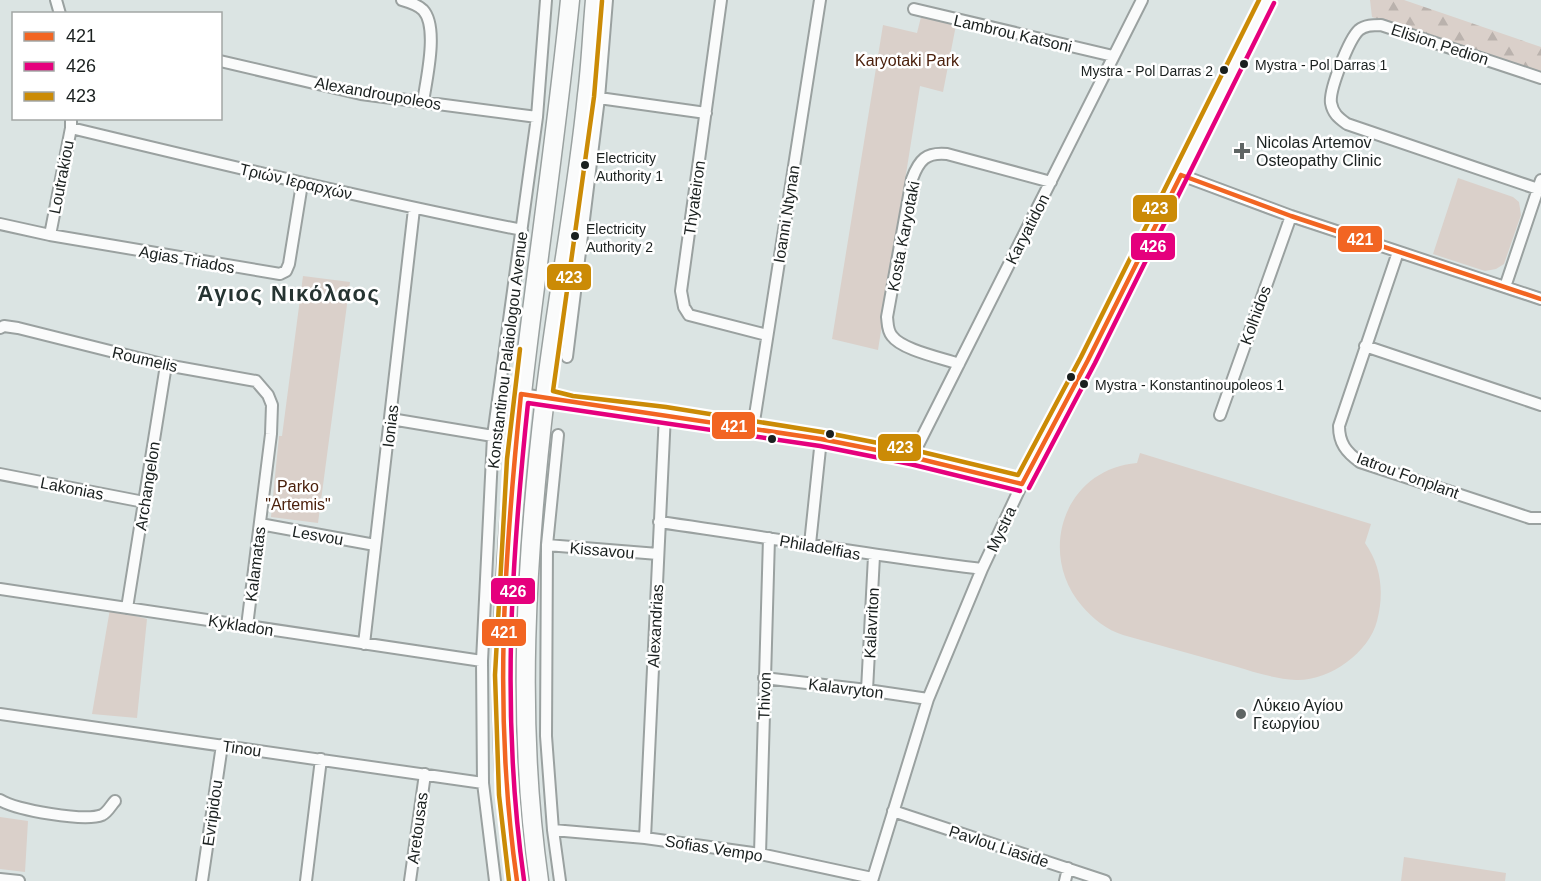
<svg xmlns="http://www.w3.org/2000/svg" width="1541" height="881" font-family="Helvetica,sans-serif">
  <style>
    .forest { fill: url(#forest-firs) }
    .park { fill: #dad0ca }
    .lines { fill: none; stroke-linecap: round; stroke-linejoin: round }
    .street-casing { stroke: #9aa1a0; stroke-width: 14 }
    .primary-casing { stroke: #9aa1a0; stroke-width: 21 }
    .street { stroke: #fafbfb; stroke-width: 10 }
    .primary { stroke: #fafbfb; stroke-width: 18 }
    .bus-1-casing { stroke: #fff; stroke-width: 9 }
    .bus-2-casing { stroke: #fff; stroke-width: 9 }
    .bus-3-casing { stroke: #fff; stroke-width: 9 }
    .bus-1 { stroke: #f26522; stroke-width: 4.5 }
    .bus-2 { stroke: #e5007d; stroke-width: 4.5 }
    .bus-3 { stroke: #cb8b06; stroke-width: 4.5 }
    .bus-dot { fill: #1a201f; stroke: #fff; stroke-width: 2 }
    .poi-dot { fill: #5e6564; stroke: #fff; stroke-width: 2 }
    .labels { text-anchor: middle; stroke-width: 5; stroke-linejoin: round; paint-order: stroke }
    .bus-label { font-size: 14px; fill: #1a201f; stroke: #fff; text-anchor: start }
    .street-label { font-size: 16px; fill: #1a201f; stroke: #fff }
    .park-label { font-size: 16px; fill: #4b210d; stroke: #fff }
    .poi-label { font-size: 16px; fill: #1a201f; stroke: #fff; text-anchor: start }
    .district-label { font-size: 22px; font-weight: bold; letter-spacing: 1.5px; fill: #263432; stroke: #fff }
    .line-badge { stroke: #fff; stroke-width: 2 }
    .badge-label { font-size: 16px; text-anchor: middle; font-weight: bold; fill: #fff }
  </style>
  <defs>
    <pattern id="forest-firs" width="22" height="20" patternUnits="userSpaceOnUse" patternTransform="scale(1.5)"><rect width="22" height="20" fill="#dad0ca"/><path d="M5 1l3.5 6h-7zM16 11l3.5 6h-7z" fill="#bab2ad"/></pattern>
  </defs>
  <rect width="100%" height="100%" fill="#dbe4e3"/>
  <path class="forest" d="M 1370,0 L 1404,0 L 1541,47 L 1541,75 L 1372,17 Z"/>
  <path class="park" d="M 921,17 L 956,25 L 943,92 L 920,86 L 878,350 L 832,339 L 883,25 L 917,33 Z
    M 1458,178 L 1513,197 L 1519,202 L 1521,215 L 1504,264 L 1496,269 L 1485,271 L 1433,254 Z
    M 303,276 L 350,282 L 318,523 L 271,517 L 279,436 L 282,436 Z
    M 1140,453 L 1371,524 L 1365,543 C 1382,567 1384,594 1377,621 C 1369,653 1329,681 1296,680 C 1275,679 1254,672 1234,666 C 1197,656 1160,645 1123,635 C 1107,630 1093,619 1082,606 C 1036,552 1065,469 1137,463 Z
    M 110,609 L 147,619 L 137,718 L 92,714 Z
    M 0,817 L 28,821 L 25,872 L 0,869 Z
    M 1404,857 L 1506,873 L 1505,881 L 1401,881 Z"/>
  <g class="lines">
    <defs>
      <path id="street" d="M 56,0 L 60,14
        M 402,0 C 409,2 418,5 423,10 C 439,27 426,81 423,102
        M 721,0 L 681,291 L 684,307 L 689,315 L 767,335
        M 914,9 L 1113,56
        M 220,61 L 361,94 L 537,117
        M 599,98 L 706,113
        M 71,128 C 221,164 371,200 522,230
        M 1181,175 L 1291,216 L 1541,299
        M 1538,189 L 1347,124 C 1339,118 1333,114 1331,103 C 1329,90 1349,39 1359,30 C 1365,25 1373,25 1381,25 L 1541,78
        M 0,224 L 50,235 L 280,274 L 286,271 L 289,264 L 302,184
        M 50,235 L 71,128 L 71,118
        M 1398,252 L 1339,426 C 1339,443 1346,452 1360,462 L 1530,518 L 1541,518
        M 1505,287 L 1541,180
        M 0,328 L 4,326 L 18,328 L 166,365 L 256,381 L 268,395 L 272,405 L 271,434 L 247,626
        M 1365,346 L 1541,405
        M 567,357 L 599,98 L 607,0
        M 959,364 C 942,358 902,350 892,336 C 887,330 888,324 887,317 L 912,179 C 919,160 926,152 947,154 L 1051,182
        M 521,394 L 821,439 L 912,457 L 1022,484
        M 1220,415 L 1291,216
        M 391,419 L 493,436
        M 753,428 L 820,0
        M 558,435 L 547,545 L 546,736 L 553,830 L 560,881
        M 912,457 L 1142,0
        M 0,474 L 144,502
        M 659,522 C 767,537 874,556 982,569
        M 260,524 L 375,545
        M 810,544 L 821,439
        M 547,545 L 658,554
        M 0,589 L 482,661
        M 127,608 L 166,365
        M 364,644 L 414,209
        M 764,678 L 867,690 L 928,699
        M 867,690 L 874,556
        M 0,714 L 483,783
        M 0,800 C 16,810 85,822 102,815 C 108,812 111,805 115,801
        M 893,811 L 1105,881
        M 553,830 L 645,838 L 760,854 L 872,878
        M 645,838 L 665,414
        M 760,854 L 769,538
        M 0,879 L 19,881
        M 202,881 L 222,745
        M 306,881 L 321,759
        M 410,881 L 425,774
        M 495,881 L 483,783 L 482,661 L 493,436 L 537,117 L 546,0
        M 872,881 L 928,699 L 982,569 L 1022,484 L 1088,360 L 1267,0
        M 1065,881 L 1068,868"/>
      <path id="primary" d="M 517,881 C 513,853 508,824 506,795 C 499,711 502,626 508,541 C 521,360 552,181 570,0
        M 539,881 C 516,720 526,558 545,397 C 557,296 577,196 587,95 C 591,64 592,32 595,0"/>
    </defs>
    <use href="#street" class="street-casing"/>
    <use href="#primary" class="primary-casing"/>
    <use href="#street" class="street"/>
    <use href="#primary" class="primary"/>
    <defs>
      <path id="bus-1" d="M 1181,175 L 1291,216 L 1541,299
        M 1022,484 L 1088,360 L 1181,175
        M 517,881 C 493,715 504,560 521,394 L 821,439 L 912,457 L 1022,484"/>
      <path id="bus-2" d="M 1029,488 L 1095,363 L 1274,3
        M 524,880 C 501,717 511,565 528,403 L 820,446 L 910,464 L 1020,491"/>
      <path id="bus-3" d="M 602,1 L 594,97 L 553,391 L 573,396 L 666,407 L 822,432 L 914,450 L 1018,475 L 1081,357 L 1259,0
        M 509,881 L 499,795 L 495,675 L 507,459 L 520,349"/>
    </defs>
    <use href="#bus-1" class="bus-1-casing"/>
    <use href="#bus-2" class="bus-2-casing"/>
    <use href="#bus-3" class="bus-3-casing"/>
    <use href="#bus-1" class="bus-1"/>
    <use href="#bus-2" class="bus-2"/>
    <use href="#bus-3" class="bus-3"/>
  </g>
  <g class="bus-dot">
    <circle cx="1244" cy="64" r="5"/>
    <circle cx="1224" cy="70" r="5"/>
    <circle cx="585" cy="165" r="5"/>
    <circle cx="575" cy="236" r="5"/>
    <circle cx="1071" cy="377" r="5"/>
    <circle cx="1084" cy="384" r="5"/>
    <circle cx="830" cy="434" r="5"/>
    <circle cx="772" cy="439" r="5"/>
  </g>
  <g class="poi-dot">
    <path d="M1239 142h6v6h6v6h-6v6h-6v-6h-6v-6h6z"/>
    <circle cx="1241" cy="714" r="6"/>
  </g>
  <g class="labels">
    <g class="bus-label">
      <text x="1255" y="70">Mystra - Pol Darras 1</text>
      <text x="1213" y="76" text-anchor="end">Mystra - Pol Darras 2</text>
      <text x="596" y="163">Electricity<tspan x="596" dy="18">Authority 1</tspan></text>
      <text x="586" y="234">Electricity<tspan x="586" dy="18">Authority 2</tspan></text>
      <text x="1095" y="390">Mystra - Konstantinoupoleos 1</text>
    </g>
    <g class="street-label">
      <text transform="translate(1013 33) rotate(13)" y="6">Lambrou Katsoni</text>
      <text transform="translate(1440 44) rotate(18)" y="6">Elision Pedion</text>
      <text transform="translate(378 93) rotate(10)" y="6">Alexandroupoleos</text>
      <text transform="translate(61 177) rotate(-79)" y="6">Loutrakiou</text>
      <text transform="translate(296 181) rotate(13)" y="6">Τριών Ιεραρχών</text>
      <text transform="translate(694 198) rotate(-82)" y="6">Thyateiron</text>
      <text transform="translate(786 214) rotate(-81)" y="6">Ioanni Ntynan</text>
      <text transform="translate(1027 229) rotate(-63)" y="6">Karyatidon</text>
      <text transform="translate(903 236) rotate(-79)" y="6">Kosta Karyotaki</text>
      <text transform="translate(187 259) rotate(10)" y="6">Agias Triados</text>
      <text transform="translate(1255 315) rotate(-70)" y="6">Kolhidos</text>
      <text transform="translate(507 350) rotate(-83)" y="6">Konstantinou Palaiologou Avenue</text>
      <text transform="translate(145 359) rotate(13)" y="6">Roumelis</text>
      <text transform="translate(390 426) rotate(-83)" y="6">Ionias</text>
      <text transform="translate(1408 475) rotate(20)" y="6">Iatrou Fonplant</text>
      <text transform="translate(147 486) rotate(-81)" y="6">Archangelon</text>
      <text transform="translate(72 488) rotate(11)" y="6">Lakonias</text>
      <text transform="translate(1001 529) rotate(-65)" y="6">Mystra</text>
      <text transform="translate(318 535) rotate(10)" y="6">Lesvou</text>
      <text transform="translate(820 547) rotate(10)" y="6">Philadelfias</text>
      <text transform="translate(602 550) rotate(5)" y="6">Kissavou</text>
      <text transform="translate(255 564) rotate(-83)" y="6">Kalamatas</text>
      <text transform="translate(871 623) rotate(-87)" y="6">Kalavriton</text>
      <text transform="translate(241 625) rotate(9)" y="6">Kykladon</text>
      <text transform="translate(655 626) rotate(-87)" y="6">Alexandrias</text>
      <text transform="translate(846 688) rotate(7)" y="6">Kalavryton</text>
      <text transform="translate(764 696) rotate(-88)" y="6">Thivon</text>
      <text transform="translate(242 748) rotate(8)" y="6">Tinou</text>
      <text transform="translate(212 813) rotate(-82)" y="6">Evripidou</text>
      <text transform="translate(417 828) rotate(-82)" y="6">Aretousas</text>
      <text transform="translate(999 846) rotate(18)" y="6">Pavlou Liaside</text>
      <text transform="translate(714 848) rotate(9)" y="6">Sofias Vempo</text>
    </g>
    <g class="park-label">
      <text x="907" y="66">Karyotaki Park</text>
      <text x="298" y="492">Parko<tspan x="298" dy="18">"Artemis"</tspan></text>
    </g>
    <g class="poi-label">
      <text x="1256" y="148">Nicolas Artemov<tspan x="1256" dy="18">Osteopathy Clinic</tspan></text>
      <text x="1253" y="711">Λύκειο Αγίου<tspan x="1253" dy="18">Γεωργίου</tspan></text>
    </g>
    <g class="district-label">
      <text x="289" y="301">Άγιος Νικόλαος</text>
    </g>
  </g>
  <g class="line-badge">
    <rect x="1132" y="194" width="46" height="29" rx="6" fill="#cb8b06"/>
    <rect x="1337" y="225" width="46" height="28" rx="6" fill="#f26522"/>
    <rect x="1130" y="232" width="46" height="29" rx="6" fill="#e5007d"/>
    <rect x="546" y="263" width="46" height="28" rx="6" fill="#cb8b06"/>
    <rect x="711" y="411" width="45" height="29" rx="6" fill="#f26522"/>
    <rect x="877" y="433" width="45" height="29" rx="6" fill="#cb8b06"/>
    <rect x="490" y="577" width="46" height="28" rx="6" fill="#e5007d"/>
    <rect x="481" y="618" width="46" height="29" rx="6" fill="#f26522"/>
  </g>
  <g class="badge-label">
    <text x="1155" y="214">423</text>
    <text x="1360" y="245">421</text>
    <text x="1153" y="252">426</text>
    <text x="569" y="283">423</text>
    <text x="734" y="432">421</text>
    <text x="900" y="453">423</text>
    <text x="513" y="597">426</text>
    <text x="504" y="638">421</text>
  </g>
  <rect x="12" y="12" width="210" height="108" fill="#ffffff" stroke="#a3a6a5" stroke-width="1.5"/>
  <rect x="24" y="32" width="30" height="9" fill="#f26522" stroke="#a3a6a5" stroke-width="1.5"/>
  <text x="66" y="42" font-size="18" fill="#1a201f">421</text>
  <rect x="24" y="62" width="30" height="9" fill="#e5007d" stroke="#a3a6a5" stroke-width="1.5"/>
  <text x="66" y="72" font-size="18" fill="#1a201f">426</text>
  <rect x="24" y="92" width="30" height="9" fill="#cb8b06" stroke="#a3a6a5" stroke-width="1.5"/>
  <text x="66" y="102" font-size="18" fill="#1a201f">423</text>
</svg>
